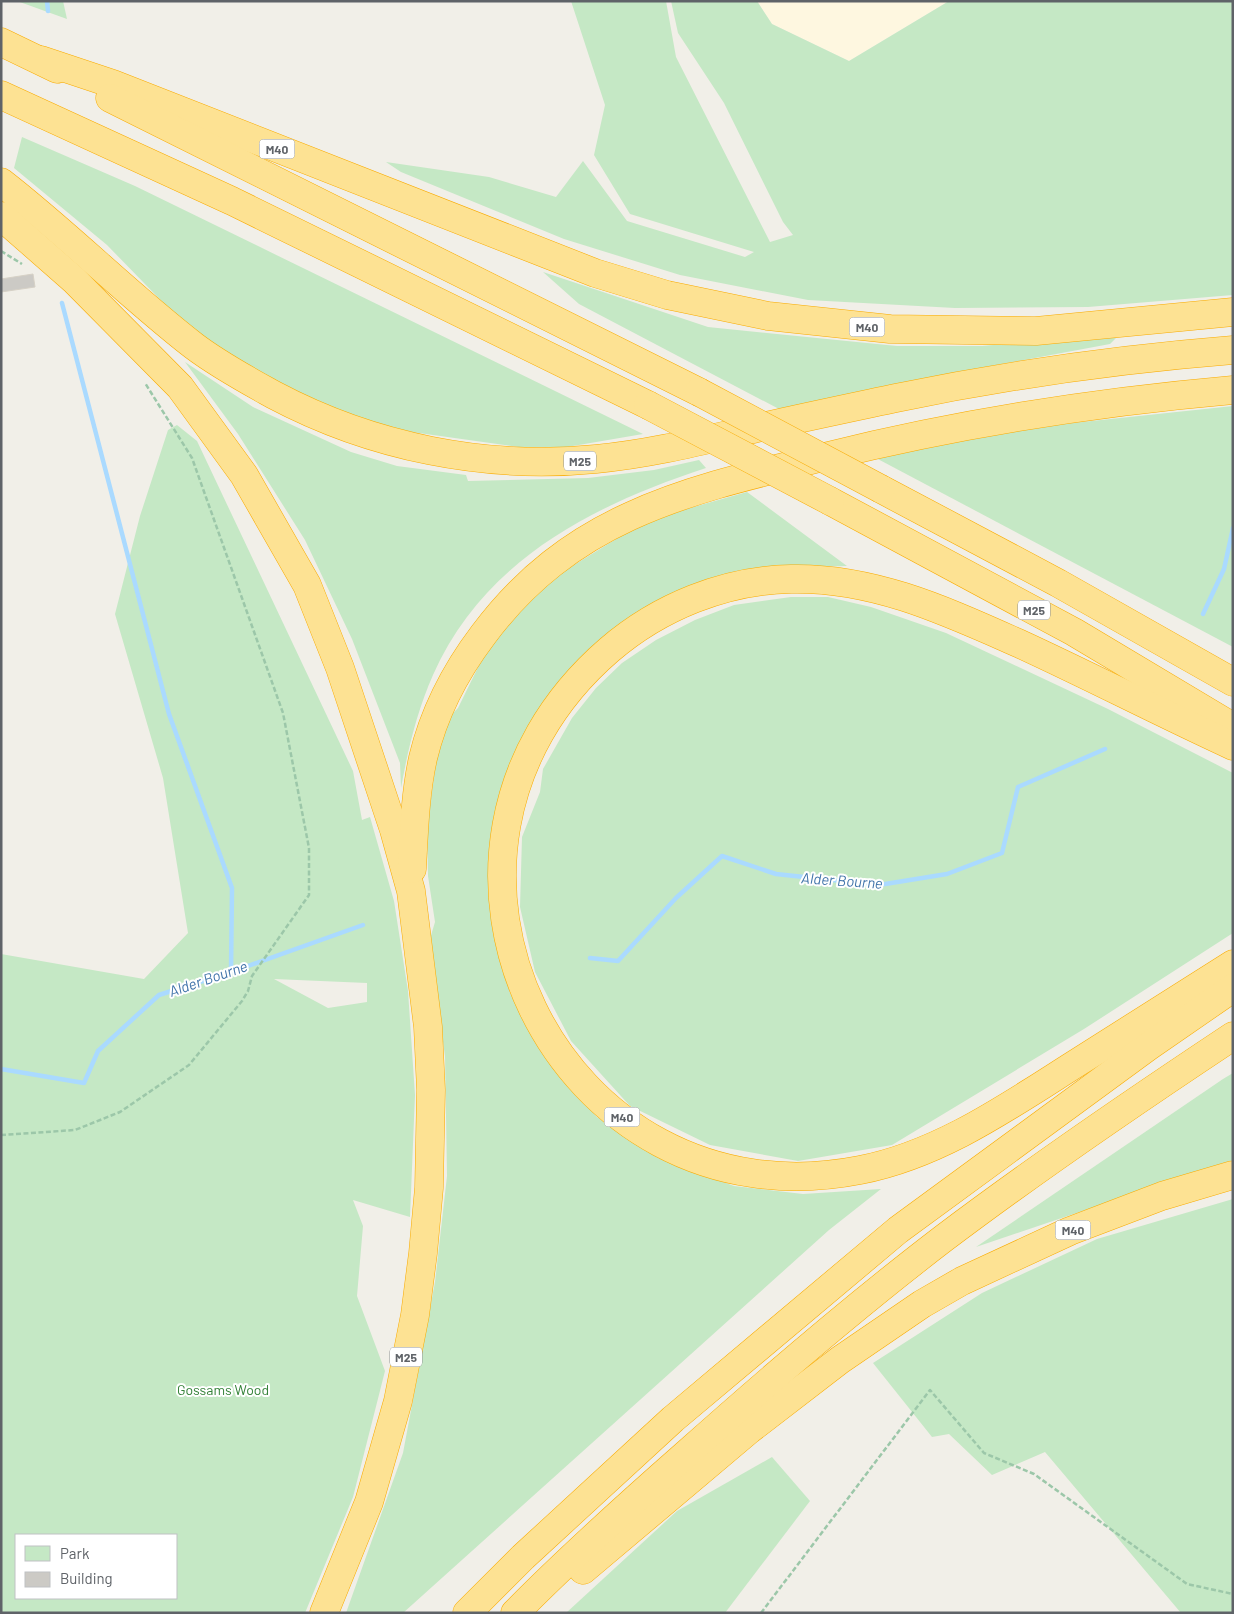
<svg xmlns="http://www.w3.org/2000/svg" width="1234" height="1614" font-family="Barlow,sans-serif">
<style>
.commercial{fill:#fef7e0}
.green{fill:#c5e8c5;fill-rule:evenodd}
.lines{fill:none;stroke-linecap:round;stroke-linejoin:round}
.stream{stroke:#aadaff;stroke-width:4.5}
.building{fill:#cccac5;stroke:#d6d1c6}
.highway-casing{stroke:#f9ab00;stroke-width:29}
.path{stroke:#9cc7a9;stroke-width:2.5;stroke-dasharray:5 2.5;stroke-linecap:butt}
.highway{stroke:#fde293;stroke-width:28}
.highway-bridge-casing{stroke:#f9ab00;stroke-width:29;stroke-linecap:butt}
.highway-bridge{stroke:#fde293;stroke-width:28}
.labels{text-anchor:middle;dominant-baseline:central;stroke-width:4;stroke-linejoin:round;paint-order:stroke}
.shield{fill:#fff;stroke:#8f9295;stroke-width:1}
.shield-label{font-size:12px;font-weight:bold;fill:#5f6368}
.park-label{font-size:14px;fill:#348238;stroke:#fff}
.water-label{font-size:15px;font-style:italic;fill:#4174aa;stroke:#fff}
</style>
<rect width="100%" height="100%" fill="#f1efe8"/>
<polygon class="commercial" points="757,1 949,1 849,61 772,24"/>
<g class="green">
<polygon points="17,1 63,1 67,19"/>
<polygon points="571,1 666,1 676,57 770,242 793,235 783,222 724,103 678,33 671,1 757,1 772,24 849,61 949,1 1233,1 1233,295 1088,307 955,308 808,300 680,275 564,239 401,172 386,162 489,177 556,197 583,161 627,221 745,257 754,252 630,214 594,155 605,105"/>
<polygon points="22,137 135,186 643,434 567,447 519,447 383,428 331,409 230,358 181,321 107,245 14,168"/>
<polygon points="543,272 708,327 897,346 982,346 1120,334 1110,344 921,379 779,409 579,304"/>
<path d="M185 362 253 407 351 452 397 466 466 475 468 481 588 478 654 470 699 460 706 468C593 505 484 560 433 675 417 711 408 749 401 788L400 763 352 639 305 540 238 434Z"/>
<polygon points="1233,406 1233,647 874,457 1035,427"/>
<path d="M177 425 197 441 353 771 362 820 370 817 394 901 408 991 415 1095 410 1217 353 1200 363 1226 357 1296 385 1371 353 1497 305 1613H1V954L144 979 188 933 163 778 115 614 140 516 168 430ZM274 979 367 983V1002L328 1008ZM16 1535H176V1598H16Z"/>
<polygon points="747,492 847,566 765,568 600,642 564,677 530,725 506,780 491,851 493,926 510,993 549,1063 597,1117 658,1158 734,1186 803,1194 881,1189 829,1230 403,1613 346,1613 403,1453 435,1282 447,1176 445,1056 429,942 435,922 428,876 427,827 438,749 446,720 458,708 487,649 535,589 647,520"/>
<polygon points="791,597 828,597 871,607 946,633 1108,709 1233,773 1233,933 1084,1029 892,1145 798,1161 710,1145 630,1106 571,1041 535,972 520,907 522,837 540,792 543,769 572,718 596,688 622,663 656,640 695,620 734,605"/>
<polygon points="1233,1073 1233,1160 976,1247 1223,1079"/>
<polygon points="1233,1199 1233,1613 1181,1613 1045,1452 992,1475 949,1434 932,1437 873,1363 982,1293 1097,1239"/>
<polygon points="772,1457 810,1501 725,1613 566,1613 677,1511"/>
</g>
<g class="lines">
<g class="stream">
<polyline points="47,1 48,11"/>
<polyline points="62,303 169,714 232,888 231,972"/>
<polyline points="1203,614 1224,569 1233,528"/>
<polyline points="590,958 618,961 676,898 722,856 776,874 879,885 947,874 1002,853 1018,787 1105,749"/>
<polyline points="1,1069 84,1083 98,1051 159,995 231,972 363,925"/>
</g>
</g>
<polygon class="building" points="33,274 35,287 1,292 1,279"/>
<g class="lines">
<defs>
<g id="highway">
<polyline points="1,42 57,69"/>
<polyline points="41,60 113,84 595,273 667,295 768,316 890,329 1036,331 1233,312"/>
<polyline points="1,95 232,201 648,405"/>
<polyline points="110,98 699,392"/>
<path d="M1 182C68 234 128 295 194 346 219 365 247 380 274 395 372 447 486 470 596 459 650 454 701 441 753 429 801 418 849 408 896 398 1007 375 1120 359 1233 350"/>
<polyline points="1,216 74,280 180,387 244,475 307,585 340,668 394,830 411,891 428,1027 431,1090 429,1188 423,1253 415,1315 398,1401 369,1502 324,1613"/>
<polyline points="881,489 1058,583 1233,682"/>
<polyline points="830,501 1074,632 1233,727"/>
<path d="M1233 746C1161 713 1090 676 1018 643 946 611 873 577 791 579 725 580 659 607 609 650 374 853 557 1230 860 1170 938 1155 1006 1108 1072 1066 1125 1032 1179 998 1233 964"/>
<path d="M412 869C414 833 415 794 423 758 434 712 455 672 483 635 573 514 690 490 828 456 961 423 1097 402 1233 390"/>
<polyline points="583,1570 749,1430 840,1360 922,1304 962,1281 1070,1231 1162,1196 1233,1175"/>
<polyline points="467,1613 523,1557 673,1419 898,1230 1149,1046 1233,988"/>
<path d="M515 1613C570 1557 627 1506 685 1455 769 1380 855 1306 944 1238 1038 1167 1135 1101 1233 1036"/>
</g>
</defs>
<use href="#highway" class="highway-casing"/>
<g class="path">
<polyline points="1,251 22,264"/>
<polyline points="1,1135 75,1130 120,1112 189,1065 242,1001 248,991 252,976 309,895 309,848 283,713 192,458 145,383"/>
<polyline points="761,1613 930,1390 984,1453 1034,1474 1187,1584 1233,1594"/>
</g>
<use href="#highway" class="highway"/>
<defs>
<g id="highway-bridge">
<polyline points="699,392 881,489"/>
<polyline points="648,405 830,501"/>
</g>
</defs>
<use href="#highway-bridge" class="highway-bridge-casing"/>
<use href="#highway-bridge" class="highway-bridge"/>
</g>
<g class="labels">
<g class="shield">
<rect x="259.5" y="139.5" width="35" height="19" rx="4"/>
<rect x="849.5" y="317.5" width="35" height="19" rx="4"/>
<rect x="564" y="451.5" width="32" height="19" rx="4"/>
<rect x="1018" y="600.5" width="32" height="19" rx="4"/>
<rect x="604.5" y="1107.5" width="35" height="19" rx="4"/>
<rect x="1055.5" y="1220.5" width="35" height="19" rx="4"/>
<rect x="390" y="1347.5" width="32" height="19" rx="4"/>
</g>
<g class="shield-label">
<text x="277" y="149">M40</text>
<text x="867" y="327">M40</text>
<text x="580" y="461">M25</text>
<text x="1034" y="610">M25</text>
<text x="622" y="1117">M40</text>
<text x="1073" y="1230">M40</text>
<text x="406" y="1357">M25</text>
</g>
<g class="park-label">
<text x="223" y="1389">Gossams Wood</text>
</g>
<g class="water-label">
<text transform="translate(842 880) rotate(4)">Alder Bourne</text>
<text transform="translate(208 978) rotate(-19)">Alder Bourne</text>
</g>
</g>
<rect width="1234" height="1614" fill="none" stroke="#5f6368" stroke-width="5"/>
<rect x="15" y="1534" width="162" height="65" fill="#ffffff" stroke="#bfc1c3"/>
<rect x="25" y="1546" width="25" height="15" fill="#c5e8c5" stroke="#bfc1c3"/>
<text x="60" y="1559" font-size="15" fill="#5f6368">Park</text>
<rect x="25" y="1572" width="25" height="15" fill="#cccac5" stroke="#bfc1c3"/>
<text x="60" y="1584" font-size="15" fill="#5f6368">Building</text>
</svg>
